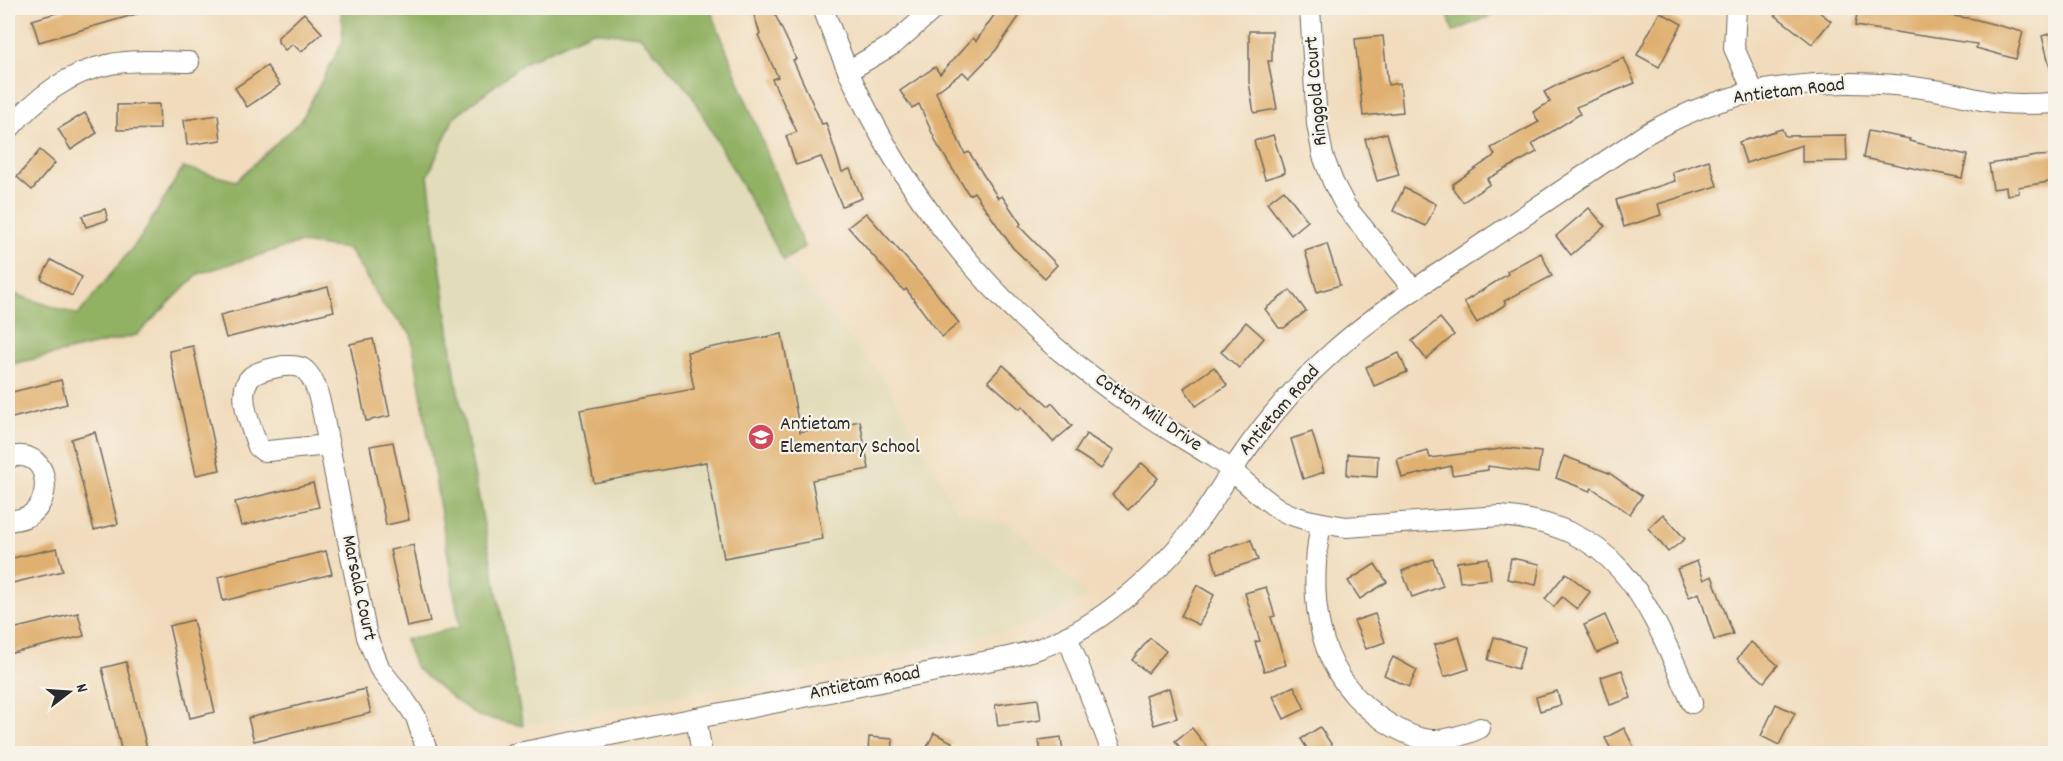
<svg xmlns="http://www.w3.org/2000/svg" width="2063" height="761" font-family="Dekko,sans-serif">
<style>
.built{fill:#e2dcba}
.green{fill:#b7ce72;stroke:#717c4e;stroke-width:1.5}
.forest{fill:#91b164;stroke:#5e6e48;stroke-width:1.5}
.building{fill:#e0b070}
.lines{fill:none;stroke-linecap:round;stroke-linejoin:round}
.minor-casing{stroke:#70695e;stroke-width:22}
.minor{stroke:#fff;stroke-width:20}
.labels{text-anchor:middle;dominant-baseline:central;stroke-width:4.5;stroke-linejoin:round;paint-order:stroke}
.street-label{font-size:20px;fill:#2b2b2b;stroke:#f7f3e8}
.poi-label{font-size:20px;fill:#2b2b2b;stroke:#f7f3e8;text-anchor:start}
</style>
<rect width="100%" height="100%" fill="#f7f3e8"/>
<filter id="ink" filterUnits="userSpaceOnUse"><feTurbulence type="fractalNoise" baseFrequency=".0167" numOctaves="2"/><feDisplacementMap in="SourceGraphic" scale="12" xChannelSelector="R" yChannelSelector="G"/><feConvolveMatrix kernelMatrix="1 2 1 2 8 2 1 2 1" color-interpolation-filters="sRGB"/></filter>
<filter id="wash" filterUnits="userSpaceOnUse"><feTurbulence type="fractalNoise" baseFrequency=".008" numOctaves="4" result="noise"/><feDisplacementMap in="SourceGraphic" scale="24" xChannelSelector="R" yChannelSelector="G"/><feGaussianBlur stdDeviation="1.35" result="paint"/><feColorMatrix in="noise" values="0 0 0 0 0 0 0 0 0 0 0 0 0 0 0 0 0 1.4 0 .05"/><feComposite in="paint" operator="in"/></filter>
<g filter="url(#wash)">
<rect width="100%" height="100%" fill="#f1dbbc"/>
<polygon class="built" points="593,31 640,36 690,92 784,261 886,381 957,510 1012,525 1089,597 1021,628 523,726 456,381 428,176 454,117 525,62"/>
<polygon class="green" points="2055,746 2055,753 2018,753"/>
<g class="forest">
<polygon points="341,8 710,8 804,247 784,261 690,92 640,36 592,31 525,62 454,117 428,176 456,381 523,726 478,716 455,700 416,668 405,640 460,627 411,334 383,305 349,249 299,243 198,274 137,335 8,365 8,292 78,315 142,236 183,167 236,181 301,120 343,41"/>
<polygon points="1446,8 1508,8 1453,32"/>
</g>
<g id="blocks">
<g class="building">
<polygon points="74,8 146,8 147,11 39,42 32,20"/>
<polygon points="752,8 772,8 796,59 793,60 822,124 826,123 842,172 850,169 862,198 842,206 821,157 796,165 786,136 797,132 772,79 778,77 758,35 760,34"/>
<polygon points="999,8 1025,8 996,50 969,78 963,72 936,92 965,154 969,152 998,198 1002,196 1021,224 1019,226 1057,265 1045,278 1013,248 974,192 969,195 938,146 919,104 912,108 900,91 935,67 940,74 973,38 976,41"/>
<polygon points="1766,8 1814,8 1831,21 1812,44"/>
<polygon points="1858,8 1890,8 1924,14 1925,12 1974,19 2023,32 2016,59 1976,48 1977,44 1855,26"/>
<polygon points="1660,12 1682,24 1659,67 1637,55"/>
<polygon points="304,13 322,33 301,52 293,44 285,50 278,42 278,37"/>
<polygon points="1249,31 1272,31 1272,61 1268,61 1277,109 1254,113 1249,82"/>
<polygon points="2055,32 2055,71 2051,71 2042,36"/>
<polygon points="1383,36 1388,85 1400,83 1403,112 1363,116 1355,39"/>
<polygon points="1624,58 1635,83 1576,107 1580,114 1532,144 1537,152 1487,179 1490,184 1463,202 1453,189 1453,184 1495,155 1491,148 1539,122 1533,112 1550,102 1544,92 1561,83"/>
<polygon points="267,66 280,85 247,107 235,88"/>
<polygon points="159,104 160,129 117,130 117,105"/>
<polygon points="85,113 97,133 71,150 58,129"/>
<polygon points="218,115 221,140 187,145 184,120"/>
<polygon points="1782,129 1785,136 1846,135 1847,161 1802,162 1802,145 1746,163 1739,142"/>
<polygon points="1868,131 1910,139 1909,141 1967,155 1962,178 1863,158"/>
<polygon points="1387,133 1399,175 1377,181 1365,139"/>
<polygon points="1273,135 1285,173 1265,179 1254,141"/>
<polygon points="40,150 55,163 32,190 17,177"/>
<polygon points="2055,155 2055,181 2018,187 2019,193 2007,195 2006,187 1993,189 1989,164 2037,156"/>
<polygon points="1709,160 1717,186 1658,204 1661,215 1624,227 1616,200 1675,181 1672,172"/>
<polygon points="1404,188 1436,204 1426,226 1393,211"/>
<polygon points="1284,190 1308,221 1291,235 1267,203"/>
<polygon points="1589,208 1605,226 1571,255 1556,236"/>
<polygon points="105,209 108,220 86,227 82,216"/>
<polygon points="866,213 934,290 959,323 942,337 906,289 904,291 848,227"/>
<polygon points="1327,244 1340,285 1317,292 1305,251"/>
<polygon points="1541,253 1552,276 1504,301 1506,304 1477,323 1464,302 1508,274 1507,271"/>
<polygon points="51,260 82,277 72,296 41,279"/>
<polygon points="328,287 334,311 226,338 220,315"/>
<polygon points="1290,290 1306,311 1284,328 1279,328 1265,309"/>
<polygon points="1440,318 1454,335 1426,359 1412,341"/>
<polygon points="1246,322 1264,338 1239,368 1221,352"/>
<polygon points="782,334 800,432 860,421 869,469 812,480 823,539 724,558 706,462 594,483 580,410 694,389 687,352"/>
<polygon points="373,339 390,416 366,421 350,344"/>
<polygon points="193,346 220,470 196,475 169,351"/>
<polygon points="1399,353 1407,372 1374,386 1366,367"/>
<polygon points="1003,365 1049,406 1052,403 1072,426 1053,442 1022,406 1020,409 988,381"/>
<polygon points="1214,367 1227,385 1196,406 1184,388"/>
<polygon points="61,380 67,404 8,419 8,393"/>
<polygon points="95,432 118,524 94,530 71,439"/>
<polygon points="1312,432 1324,472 1303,479 1291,439"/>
<polygon points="1086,434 1113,451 1101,469 1075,452"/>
<polygon points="393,442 409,520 386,525 370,446"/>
<polygon points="1508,448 1541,452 1538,473 1488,466 1488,470 1452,475 1451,466 1402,478 1397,459 1428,451 1430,458"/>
<polygon points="1348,454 1378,456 1377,477 1347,475"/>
<polygon points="1564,456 1609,473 1642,496 1630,514 1592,488 1590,491 1556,478"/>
<polygon points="1142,463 1158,478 1128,510 1112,495"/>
<polygon points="313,483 319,507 241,526 235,502"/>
<polygon points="1663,514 1685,539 1668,552 1648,528"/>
<polygon points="1251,540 1258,560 1217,573 1211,552"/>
<polygon points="413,545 430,622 407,627 390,550"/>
<polygon points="57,548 63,571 8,584 8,559"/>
<polygon points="326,551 332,574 223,601 218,577"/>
<polygon points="1488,558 1491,579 1460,582 1457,562"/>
<polygon points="1511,558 1540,564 1536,585 1507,579"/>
<polygon points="1433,559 1443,586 1412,597 1402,571"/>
<polygon points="1697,561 1704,580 1712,576 1733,634 1714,640 1699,593 1689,597 1677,569"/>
<polygon points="1375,564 1387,582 1360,599 1348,581"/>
<polygon points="1566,573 1590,592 1577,609 1562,597 1554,607 1545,599"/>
<polygon points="1197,585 1214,595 1199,625 1181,616"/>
<polygon points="1266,587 1275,616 1271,617 1286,665 1264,671 1255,642 1260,641 1245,593"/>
<polygon points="78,613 84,636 8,654 8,630"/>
<polygon points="1375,614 1385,642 1366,649 1354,621"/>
<polygon points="1605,615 1618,644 1597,653 1584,625"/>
<polygon points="193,620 215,712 190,718 169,626"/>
<polygon points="1459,637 1469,669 1444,677 1434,645"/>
<polygon points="1494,637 1525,647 1518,669 1488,660"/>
<polygon points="1150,638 1166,651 1148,673 1132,660"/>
<polygon points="1751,642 1778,665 1764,682 1737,659"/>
<polygon points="1393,657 1417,670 1409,687 1384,675"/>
<polygon points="126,662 148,753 122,753 102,668"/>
<polygon points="1622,670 1631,698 1610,705 1601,677"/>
<polygon points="1294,686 1305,709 1284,719 1273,696"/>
<polygon points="1169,688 1177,718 1154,725 1145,696"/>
<polygon points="365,689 371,713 254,741 248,718"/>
<polygon points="1557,691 1561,705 1540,711 1536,697"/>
<polygon points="1038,699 1041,720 998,726 995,705"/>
<polygon points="1776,704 1795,713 1779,745 1761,736"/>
<polygon points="1320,727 1337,753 1310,753 1301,739"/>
<polygon points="1192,728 1212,753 1184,753 1175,741"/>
<polygon points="1624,728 1637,753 1613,753 1605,738"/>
<polygon points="934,733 952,742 947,753 924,753"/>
<polygon points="869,737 893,739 892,753 868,753"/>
<polygon points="1061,737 1063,753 1041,753 1039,740"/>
</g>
</g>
</g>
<g filter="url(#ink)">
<use href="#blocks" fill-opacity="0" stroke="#70695e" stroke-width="1.5"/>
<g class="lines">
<defs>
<g id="minor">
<path d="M823 8C866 130 934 235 1029 324 1056 350 1091 376 1121 398 1150 420 1182 437 1213 457 1235 471 1252 490 1273 505 1293 520 1322 523 1346 527L1500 516C1622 525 1649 604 1692 703"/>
<polyline points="1310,8 1317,124 1323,156 1333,182 1346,207 1414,290"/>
<polyline points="1736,8 1734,48 1754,93"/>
<polyline points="848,71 894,44 935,8"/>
<path d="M8 130C36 98 68 72 111 64 133 59 166 62 189 62"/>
<path d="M283 366C290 366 297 365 302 368 320 378 324 425 329 445L268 451H263L258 447C252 429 234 391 252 376 260 370 275 368 283 366Z"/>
<polyline points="329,445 367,637 380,669 404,699 416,717 428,754"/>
<path d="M8 458C12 457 17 455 22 456 51 459 51 502 30 515 24 519 15 520 8 521"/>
<path d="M1321 523C1307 599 1316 677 1386 722 1422 745 1442 745 1480 728"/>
<polyline points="1067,636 1113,754"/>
<polyline points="696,718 702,754"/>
<path d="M513 754 1008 657C1020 654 1032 652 1043 647 1101 626 1164 570 1199 520 1214 501 1225 479 1239 460 1266 420 1298 383 1334 351 1374 315 1421 285 1466 255 1526 215 1586 174 1646 134 1670 121 1694 109 1721 101 1785 80 1867 79 1934 90 1952 92 1969 98 1987 101 2010 105 2033 104 2056 103"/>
</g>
</defs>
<use href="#minor" class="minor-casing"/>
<use href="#minor" class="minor"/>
</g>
</g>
<defs>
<symbol id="school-disc" viewBox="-11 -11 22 22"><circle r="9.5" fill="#d1495b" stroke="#f7f3e8"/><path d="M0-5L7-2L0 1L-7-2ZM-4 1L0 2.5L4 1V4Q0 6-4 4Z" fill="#fff"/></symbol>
</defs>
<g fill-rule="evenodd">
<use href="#school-disc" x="746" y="422" width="30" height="30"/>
</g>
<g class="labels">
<g class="street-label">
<text transform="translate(1317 91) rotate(-95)">Ringgold Court</text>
<text transform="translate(1789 92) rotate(-7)">Antietam Road</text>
<text transform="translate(1280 411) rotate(-49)">Antietam Road</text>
<text transform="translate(1148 413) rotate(34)">Cotton Mill Drive</text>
<text transform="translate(358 588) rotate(78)">Marsala Court</text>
<text transform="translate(865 684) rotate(-11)">Antietam Road</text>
</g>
<g class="poi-label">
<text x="780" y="425">Antietam<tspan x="780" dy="23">Elementary School</tspan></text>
</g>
</g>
<rect width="2063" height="761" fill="none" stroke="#f7f3e8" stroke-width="30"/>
<g transform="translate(69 692) rotate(73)" stroke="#f7f3e8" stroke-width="4.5" paint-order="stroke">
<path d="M0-4.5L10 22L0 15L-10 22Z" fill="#2b2b2b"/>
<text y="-9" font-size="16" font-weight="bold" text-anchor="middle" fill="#2b2b2b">N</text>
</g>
</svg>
